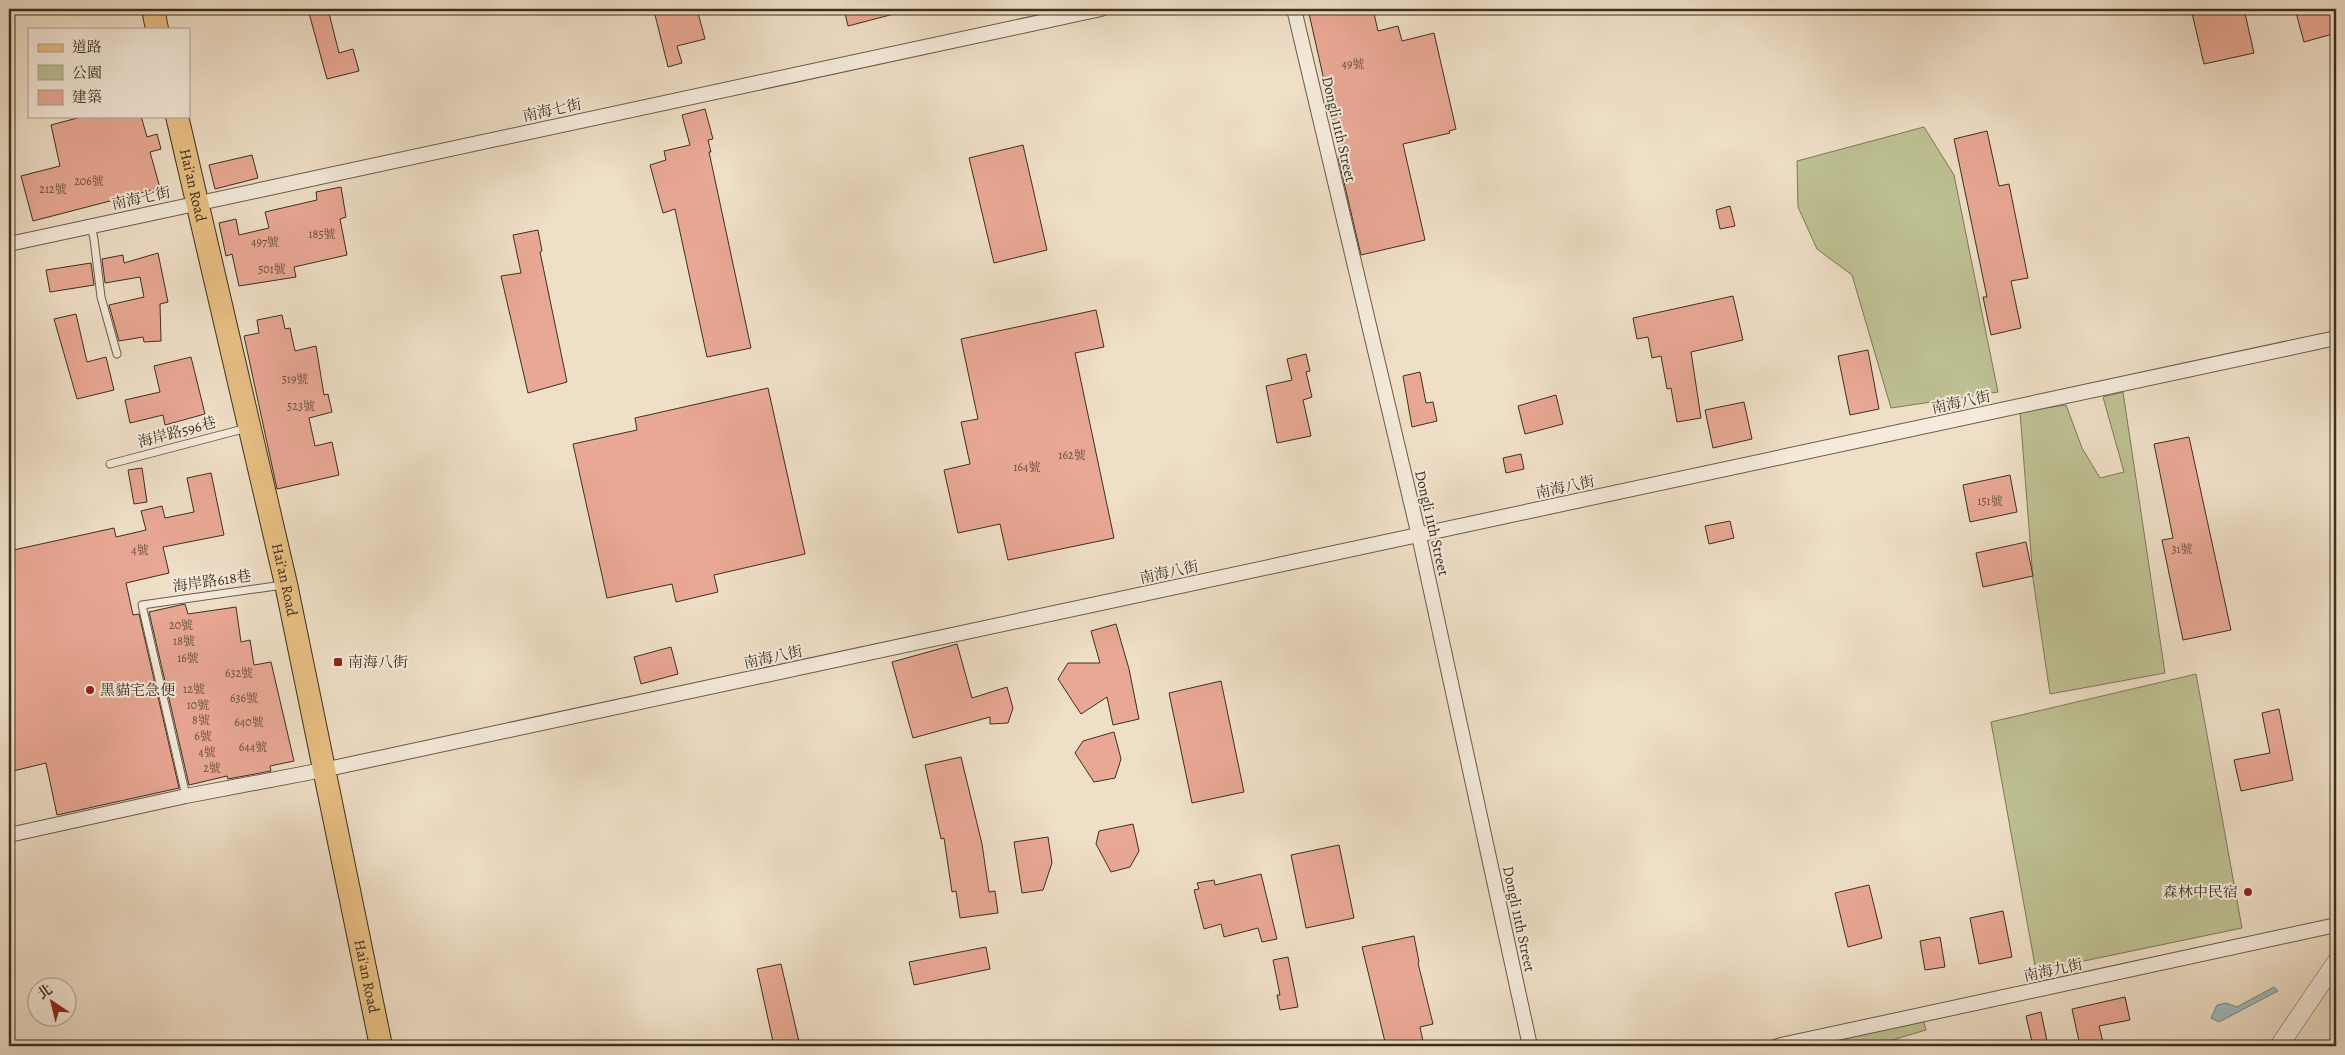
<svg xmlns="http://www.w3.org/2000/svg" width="2345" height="1055" font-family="Alegreya,'Noto Serif TC',serif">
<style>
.green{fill:#bec193;stroke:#7d785a}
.water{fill:#9ebabf;stroke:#77837f}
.building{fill:#e9a895;stroke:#3c3020}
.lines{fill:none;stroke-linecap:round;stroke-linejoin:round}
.service-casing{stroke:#695c4a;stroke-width:9}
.minor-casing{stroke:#695c4a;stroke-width:16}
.tertiary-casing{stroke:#695c4a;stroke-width:19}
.primary-casing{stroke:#3c3020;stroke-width:24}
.service{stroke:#f5eadb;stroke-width:7}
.minor{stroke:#f5eadb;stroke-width:14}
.tertiary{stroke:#f5eadb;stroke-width:18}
.primary{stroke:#e8c084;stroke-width:22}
.poi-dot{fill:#8f2418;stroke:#f5eadb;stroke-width:2}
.labels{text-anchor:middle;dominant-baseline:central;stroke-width:4;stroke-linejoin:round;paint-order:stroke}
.number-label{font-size:12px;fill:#674e3d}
.street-label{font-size:15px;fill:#3c3020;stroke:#f5eadb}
.poi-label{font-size:15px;fill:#3c3020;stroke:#f5eadb;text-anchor:start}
</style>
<rect width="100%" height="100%" fill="#efdfc7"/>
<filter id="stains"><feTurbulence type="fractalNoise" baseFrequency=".004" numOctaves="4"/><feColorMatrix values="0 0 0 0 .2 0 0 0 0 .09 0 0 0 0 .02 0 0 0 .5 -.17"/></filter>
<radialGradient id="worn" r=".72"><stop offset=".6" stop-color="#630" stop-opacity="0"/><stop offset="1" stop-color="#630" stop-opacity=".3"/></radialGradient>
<g class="green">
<polygon points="1924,127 1954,175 1998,392 1891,408 1852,275 1817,249 1798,207 1797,161"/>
<polygon points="2123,392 2165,673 2050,694 2033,579 2020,412 2066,405 2082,448 2100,478 2124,472 2103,397"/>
<polygon points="2196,674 2242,928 2036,971 1991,722"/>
<polygon points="1922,1015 1926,1030 1872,1046 1813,1046"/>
</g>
<polygon class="water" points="2274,987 2278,991 2219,1022 2211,1018 2217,1005 2226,1003 2237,1007"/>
<g class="building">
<polygon points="328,9 339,53 353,49 359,71 327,79 309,13"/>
<polygon points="663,9 697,9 705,39 677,46 682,63 668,67 654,11"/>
<polygon points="844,9 893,9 894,14 848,26"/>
<polygon points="1308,9 1373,9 1378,31 1398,26 1402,41 1434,33 1456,129 1449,131 1450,133 1403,144 1425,240 1361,255 1338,157 1341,156"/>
<polygon points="2191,9 2244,9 2254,53 2204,64"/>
<polygon points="2295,9 2333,9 2336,33 2304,42"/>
<polygon points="705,109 713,139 708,140 711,152 709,152 751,348 707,357 675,209 663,213 650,165 666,160 664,151 690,145 682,115"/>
<polygon points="85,116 141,116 147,137 157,134 161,149 150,152 160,188 33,221 21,176 60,166 51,125"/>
<polygon points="1987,131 1999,186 2009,184 2028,278 2011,281 2021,328 1991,335 1983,297 1987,297 1954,139"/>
<polygon points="1023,145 1047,250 994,263 969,158"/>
<polygon points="252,155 258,178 215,189 209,165"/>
<polygon points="341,187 346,217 340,219 347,255 294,267 296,277 239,286 232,254 226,256 219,223 236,219 239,235 269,228 265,212 317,200 316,192"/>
<polygon points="1730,206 1735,226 1720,229 1716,210"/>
<polygon points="538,230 542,251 540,252 567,382 528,393 501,276 521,273 513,235"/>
<polygon points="158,253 168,302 160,304 161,341 144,342 143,337 119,341 109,305 144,297 140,277 105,283 102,259 123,255 124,263"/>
<polygon points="91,263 94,285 50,292 46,270"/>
<polygon points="1733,296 1743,340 1691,352 1701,418 1677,422 1671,388 1667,389 1661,356 1652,358 1648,337 1637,339 1633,318"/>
<polygon points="1096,310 1104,347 1075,353 1114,538 1008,560 1000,524 958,533 944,470 970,464 961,422 978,419 961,339"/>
<polygon points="76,314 87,362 106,357 114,390 77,399 54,319"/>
<polygon points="282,315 285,329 290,328 295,351 316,346 324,395 328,394 332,412 309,418 315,446 332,442 339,475 277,489 244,336 259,333 257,320"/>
<polygon points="1868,350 1879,409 1850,415 1838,356"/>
<polygon points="1306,354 1310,371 1306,372 1312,397 1303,400 1311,436 1277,443 1266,386 1292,380 1287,359"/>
<polygon points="191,357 205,414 165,425 163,415 130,423 125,400 160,392 154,366"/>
<polygon points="1420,372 1426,403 1433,402 1437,421 1412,427 1403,376"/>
<polygon points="768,388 805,554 714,575 718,592 676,602 672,584 607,598 573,444 637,430 635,418"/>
<polygon points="1556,395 1563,424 1525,434 1518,406"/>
<polygon points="1744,402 1752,439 1713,448 1705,410"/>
<polygon points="2189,437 2231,630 2183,640 2162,540 2173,538 2154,444"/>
<polygon points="1521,454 1524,469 1506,473 1503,458"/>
<polygon points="142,468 147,502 134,504 128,470"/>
<polygon points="211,473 224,535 163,547 169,573 126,583 133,615 139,614 179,788 57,815 46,763 9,772 9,551 114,528 116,537 146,530 141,511 162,506 165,518 194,512 187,478"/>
<polygon points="2010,475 2017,512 1970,522 1963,485"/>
<polygon points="1730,521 1734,538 1709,544 1705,526"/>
<polygon points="2026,542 2033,576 1983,587 1976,553"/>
<polygon points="185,604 188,614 236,607 241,642 250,640 254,665 271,662 294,761 270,766 271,771 228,779 227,776 189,785 149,612"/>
<polygon points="1116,624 1129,669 1139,719 1113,725 1107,697 1081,714 1058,679 1068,663 1100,663 1091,631"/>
<polygon points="957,644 972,698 1007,687 1013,708 1008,723 990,724 990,717 913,738 892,662"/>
<polygon points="671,647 678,674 641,684 634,657"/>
<polygon points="1221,681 1244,792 1192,803 1169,693"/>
<polygon points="2279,709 2293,780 2241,791 2234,760 2270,753 2262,713"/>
<polygon points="1114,732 1121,759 1115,778 1094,782 1075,753 1083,741"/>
<polygon points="961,757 982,844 989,892 995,891 998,913 960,918 956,891 952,892 944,838 941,839 925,765"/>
<polygon points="1133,824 1139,851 1130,867 1111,872 1096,844 1099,831"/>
<polygon points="1048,837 1052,863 1043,890 1022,893 1014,842"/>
<polygon points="1339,845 1354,918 1306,928 1291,855"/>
<polygon points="1261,874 1277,939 1262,942 1258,928 1224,937 1221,924 1204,929 1194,890 1199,889 1197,883 1214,880 1215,885"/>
<polygon points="1869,885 1882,938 1848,947 1835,893"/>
<polygon points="2003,911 2012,957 1979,964 1970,918"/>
<polygon points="1414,936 1419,962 1418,963 1433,1024 1420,1027 1424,1046 1386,1046 1362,947"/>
<polygon points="1940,937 1945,967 1925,970 1920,941"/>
<polygon points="986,947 990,969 914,985 909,962"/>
<polygon points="1288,957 1298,1007 1280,1010 1277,995 1280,995 1273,960"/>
<polygon points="781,964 800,1046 774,1046 757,969"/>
<polygon points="2125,997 2130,1020 2099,1026 2104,1046 2080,1046 2072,1009"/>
<polygon points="2041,1012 2048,1046 2033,1046 2026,1016"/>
</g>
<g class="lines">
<defs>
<g id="service">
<polyline points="91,226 94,239 101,297 117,354"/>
<polyline points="110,464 247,428"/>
<polyline points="186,796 142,605 283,585"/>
</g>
<g id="minor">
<polyline points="1294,9 1419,536 1530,1046"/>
<polyline points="9,244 1101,9"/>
<polyline points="9,835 186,796 323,770 2336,338"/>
<polyline points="1777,1046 2336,925"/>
</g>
<polyline id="tertiary" points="2279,1046 2336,962"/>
<g id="primary">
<polyline points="153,9 157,29"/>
<path id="s1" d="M177 116 286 584 381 1046"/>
</g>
</defs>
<use href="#service" class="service-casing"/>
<use href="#minor" class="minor-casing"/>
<use href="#tertiary" class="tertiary-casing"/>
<use href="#primary" class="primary-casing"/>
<use href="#service" class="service"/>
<use href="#minor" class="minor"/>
<use href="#tertiary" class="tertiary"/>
<use href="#primary" class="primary"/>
</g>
<g class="poi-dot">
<rect x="333" y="657" width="10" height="10" rx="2.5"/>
<circle cx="90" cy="690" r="5"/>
<circle cx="2248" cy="892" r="5"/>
</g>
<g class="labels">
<g class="number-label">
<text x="1353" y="64">49號</text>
<text x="89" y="181">206號</text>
<text x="53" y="189">212號</text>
<text x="322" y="234">185號</text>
<text x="265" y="242">497號</text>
<text x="272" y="269">501號</text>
<text x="295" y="379">519號</text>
<text x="301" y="406">523號</text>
<text x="1072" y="455">162號</text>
<text x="1027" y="467">164號</text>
<text x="1990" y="501">151號</text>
<text x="2182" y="549">31號</text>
<text x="140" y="550">4號</text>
<text x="181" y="625">20號</text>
<text x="184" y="641">18號</text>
<text x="188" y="658">16號</text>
<text x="239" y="673">632號</text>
<text x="194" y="689">12號</text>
<text x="244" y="698">636號</text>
<text x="198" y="705">10號</text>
<text x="201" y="720">8號</text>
<text x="249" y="722">640號</text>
<text x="203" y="736">6號</text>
<text x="253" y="747">644號</text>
<text x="207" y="752">4號</text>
<text x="212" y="768">2號</text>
</g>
<g class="street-label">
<text transform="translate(552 110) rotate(-12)">南海七街</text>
<text transform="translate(1339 129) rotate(77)">Dongli 11th Street</text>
<text stroke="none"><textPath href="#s1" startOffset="71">Hai'an Road</textPath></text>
<text transform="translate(141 198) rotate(-12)">南海七街</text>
<text transform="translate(1961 402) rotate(-12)">南海八街</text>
<text transform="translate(177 432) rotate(-15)">海岸路596巷</text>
<text transform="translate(1565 487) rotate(-12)">南海八街</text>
<text transform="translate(1432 523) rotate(77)">Dongli 11th Street</text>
<text transform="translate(1169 572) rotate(-12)">南海八街</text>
<text stroke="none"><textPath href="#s1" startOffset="476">Hai'an Road</textPath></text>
<text transform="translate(212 581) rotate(-8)">海岸路618巷</text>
<text transform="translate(773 657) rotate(-12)">南海八街</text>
<text transform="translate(1519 919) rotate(78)">Dongli 11th Street</text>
<text transform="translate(2053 970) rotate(-12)">南海九街</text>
<text stroke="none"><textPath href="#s1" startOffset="881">Hai'an Road</textPath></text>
</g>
<g class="poi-label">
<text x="348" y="662">南海八街</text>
<text x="100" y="690">黑貓宅急便</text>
<text x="2238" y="892" text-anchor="end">森林中民宿</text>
</g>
</g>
<rect width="2345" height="1055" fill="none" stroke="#efdfc7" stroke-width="30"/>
<rect x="10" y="10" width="2325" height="1035" fill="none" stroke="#3c3020" stroke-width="2.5"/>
<rect x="15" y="15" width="2315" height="1025" fill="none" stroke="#3c3020"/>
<rect x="28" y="28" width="162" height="90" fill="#f5eadb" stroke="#aba090"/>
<rect x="38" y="44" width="25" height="8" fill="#e8c084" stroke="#aba090"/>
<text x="72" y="52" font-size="15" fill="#3c3020">道路</text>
<rect x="38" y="65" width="25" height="15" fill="#bec193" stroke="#aba090"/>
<text x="72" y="78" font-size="15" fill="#3c3020">公園</text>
<rect x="38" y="90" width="25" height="15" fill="#e9a895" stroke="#aba090"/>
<text x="72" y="102" font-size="15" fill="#3c3020">建築</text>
<g transform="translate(52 1002) rotate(325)"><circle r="24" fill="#f5eadb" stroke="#aba090"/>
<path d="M0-4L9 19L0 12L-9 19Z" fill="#8f2418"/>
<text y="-8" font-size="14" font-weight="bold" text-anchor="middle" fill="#3c3020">北</text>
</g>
<rect width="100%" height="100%" filter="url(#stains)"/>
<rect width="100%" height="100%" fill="url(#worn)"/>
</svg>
